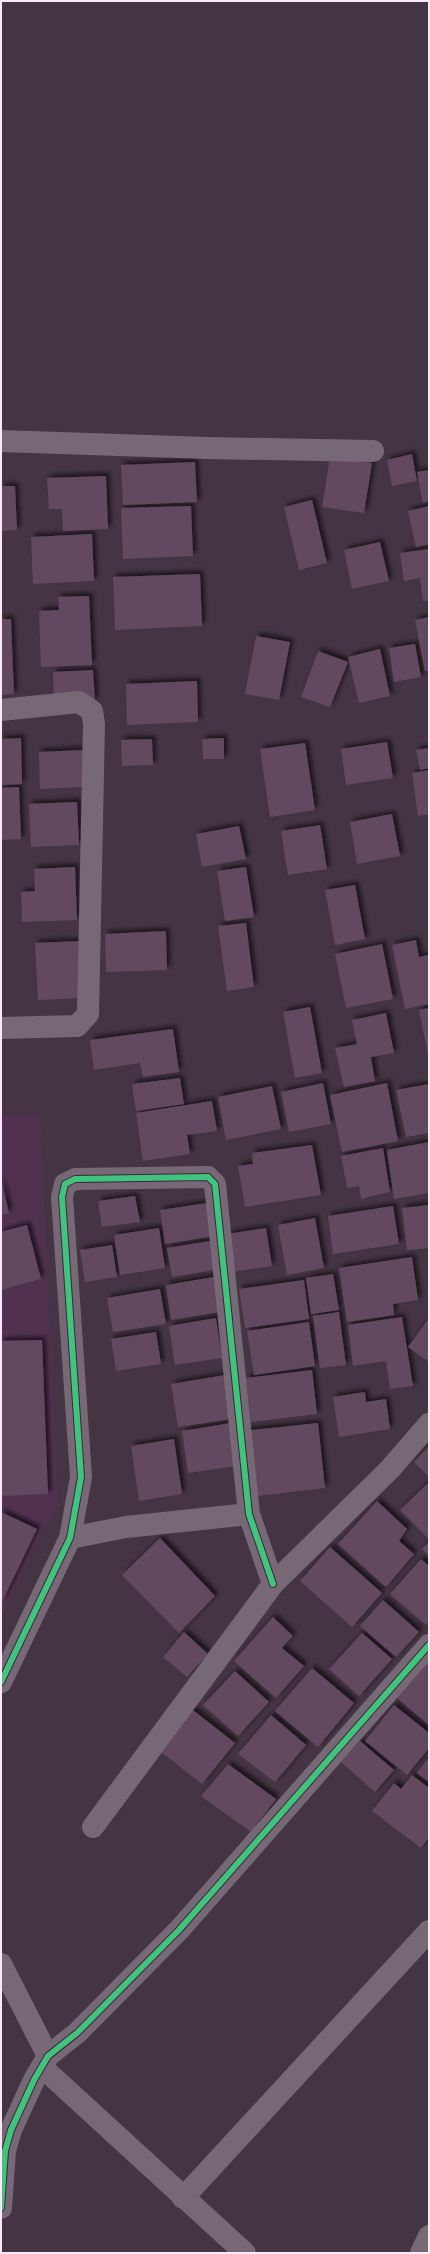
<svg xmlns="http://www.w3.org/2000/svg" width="430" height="2254" font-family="Commissioner,sans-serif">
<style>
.built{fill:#513150}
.building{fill:#624a60;filter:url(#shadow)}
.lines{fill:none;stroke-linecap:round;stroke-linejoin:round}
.minor{stroke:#766975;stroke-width:22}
.cycleway-casing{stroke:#40243f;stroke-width:8}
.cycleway{stroke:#40c37c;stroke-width:6}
</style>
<defs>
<filter id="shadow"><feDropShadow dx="3.5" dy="-3.5" stdDeviation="2" flood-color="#0009"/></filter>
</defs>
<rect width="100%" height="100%" fill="#453443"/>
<polygon class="built" points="1,1115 40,1115 58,1502 1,1617"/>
<g class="building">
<polygon points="412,454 417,481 392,486 387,460"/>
<polygon points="330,457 372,463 364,513 322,507"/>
<polygon points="195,462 197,502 123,505 121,465"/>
<polygon points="429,470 429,501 423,503 417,472"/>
<polygon points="106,476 108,529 63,531 62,509 49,509 47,478"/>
<polygon points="1,486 15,486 17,530 1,531"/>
<polygon points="312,500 327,563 299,570 284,507"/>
<polygon points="191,506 193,556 123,559 121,508"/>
<polygon points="429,506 429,544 416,547 408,511"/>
<polygon points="92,534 94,581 33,584 31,537"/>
<polygon points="380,542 389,581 352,589 344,550"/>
<polygon points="429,549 429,600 423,601 420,578 404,581 400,553"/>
<polygon points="200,574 202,626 115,630 113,577"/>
<polygon points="89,596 92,665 41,667 39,611 59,610 58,597"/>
<polygon points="429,617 429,671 425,671 415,620"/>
<polygon points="1,619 11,619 14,694 1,695"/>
<polygon points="256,636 290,642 279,700 245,694"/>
<polygon points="415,644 421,677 394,682 389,648"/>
<polygon points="380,649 390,696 359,703 348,657"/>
<polygon points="318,651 348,662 330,707 301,697"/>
<polygon points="93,670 95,701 54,703 53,672"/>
<polygon points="197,681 198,722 127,725 126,684"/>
<polygon points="21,738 22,784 1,785 1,739"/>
<polygon points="224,738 224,759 203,759 202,739"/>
<polygon points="152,739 153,765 122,766 121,740"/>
<polygon points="387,742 393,778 346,785 341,749"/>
<polygon points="305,743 315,810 270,817 260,749"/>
<polygon points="429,748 429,768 420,770 416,750"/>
<polygon points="83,750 84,787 40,789 39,752"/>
<polygon points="429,770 429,814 418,816 412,773"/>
<polygon points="19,787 21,839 1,840 1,788"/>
<polygon points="77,802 79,845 31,847 29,804"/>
<polygon points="392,814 400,856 357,864 350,822"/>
<polygon points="320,825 327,869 288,875 281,831"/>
<polygon points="239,826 246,859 202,867 196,834"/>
<polygon points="75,867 77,920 22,922 21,892 35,891 34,869"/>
<polygon points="246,867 254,917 225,921 217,871"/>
<polygon points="355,885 365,939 335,945 325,890"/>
<polygon points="246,923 254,987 227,991 218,926"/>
<polygon points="166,931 167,970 106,972 105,934"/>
<polygon points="416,940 419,957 429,955 429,1004 405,1009 392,945"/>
<polygon points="80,941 82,998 38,1000 35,943"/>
<polygon points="382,944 393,999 346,1008 335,954"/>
<polygon points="310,1007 322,1073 295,1078 283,1012"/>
<polygon points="429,1008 429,1055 428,1055 419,1010"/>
<polygon points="386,1013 394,1053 371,1057 375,1081 344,1087 335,1048 357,1044 352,1020"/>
<polygon points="173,1029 179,1072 143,1077 140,1063 94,1070 90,1040"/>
<polygon points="180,1078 184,1104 136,1111 132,1084"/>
<polygon points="323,1083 331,1124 289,1132 281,1092"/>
<polygon points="387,1083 398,1141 342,1152 330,1095"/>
<polygon points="429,1084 429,1133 406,1137 396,1090"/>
<polygon points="272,1086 281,1129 226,1140 218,1097"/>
<polygon points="212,1101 217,1131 187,1135 190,1154 143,1161 136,1113"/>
<polygon points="429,1142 429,1193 394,1199 387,1150"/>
<polygon points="312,1145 321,1195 245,1207 238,1166 253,1164 252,1153"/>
<polygon points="383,1148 390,1192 361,1199 359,1186 347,1188 341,1156"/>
<polygon points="1,1179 9,1213 1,1215"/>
<polygon points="135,1196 140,1222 102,1227 98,1201"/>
<polygon points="214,1202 220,1235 165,1244 160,1210"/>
<polygon points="429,1205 429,1248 407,1250 402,1208"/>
<polygon points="393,1206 399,1244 333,1254 328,1216"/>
<polygon points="315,1218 324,1268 287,1275 278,1225"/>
<polygon points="27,1225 41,1279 1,1290 1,1232"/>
<polygon points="159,1228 165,1268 120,1275 114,1235"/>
<polygon points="266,1228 272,1266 233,1272 227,1234"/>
<polygon points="216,1240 220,1269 172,1277 167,1248"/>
<polygon points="112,1245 117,1277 85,1282 80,1250"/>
<polygon points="412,1257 418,1300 393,1304 394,1315 347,1322 339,1268"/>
<polygon points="333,1274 339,1310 311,1314 306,1278"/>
<polygon points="214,1277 219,1312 171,1320 166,1285"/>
<polygon points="304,1280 309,1319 245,1328 239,1289"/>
<polygon points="160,1289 166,1324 113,1332 107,1298"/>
<polygon points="339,1312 346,1365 320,1368 313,1316"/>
<polygon points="402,1317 413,1386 390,1389 386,1361 353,1366 348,1325"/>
<polygon points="216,1318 222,1358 175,1365 169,1326"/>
<polygon points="429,1318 429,1362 408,1347"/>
<polygon points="309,1322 315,1366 254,1375 247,1331"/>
<polygon points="156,1332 161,1364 116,1371 111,1339"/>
<polygon points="42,1340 48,1494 1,1496 1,1341"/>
<polygon points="312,1370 317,1414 251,1422 246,1378"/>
<polygon points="225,1375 232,1419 178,1427 171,1384"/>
<polygon points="365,1392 366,1402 386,1399 390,1429 339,1437 333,1397"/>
<polygon points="231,1423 237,1466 188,1473 182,1431"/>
<polygon points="318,1423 325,1488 249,1497 242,1431"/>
<polygon points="174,1439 182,1494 139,1501 131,1446"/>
<polygon points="429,1446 429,1477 414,1462"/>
<polygon points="427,1484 429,1486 429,1539 400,1510"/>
<polygon points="377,1501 407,1529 399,1541 414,1554 386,1587 338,1544"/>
<polygon points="1,1512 37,1529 1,1604"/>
<polygon points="160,1538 215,1596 179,1633 122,1575"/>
<polygon points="429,1542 429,1556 422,1549"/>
<polygon points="330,1547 382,1593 352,1627 300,1581"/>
<polygon points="421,1559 429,1566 429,1621 426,1625 390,1594"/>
<polygon points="383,1600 419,1632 396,1657 360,1626"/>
<polygon points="273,1617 293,1636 282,1648 304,1666 276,1698 234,1661"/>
<polygon points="184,1632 208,1654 187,1677 163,1657"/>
<polygon points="362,1633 392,1659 359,1696 329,1669"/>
<polygon points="429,1658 429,1725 396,1697"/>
<polygon points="312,1668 354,1703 318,1747 275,1711"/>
<polygon points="235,1671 269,1702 238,1736 203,1705"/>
<polygon points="394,1705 429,1733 429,1748 407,1775 365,1741"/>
<polygon points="189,1707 235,1743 202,1784 156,1748"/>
<polygon points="271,1715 306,1745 275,1782 238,1754"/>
<polygon points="360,1741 394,1770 375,1792 341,1762"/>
<polygon points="429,1757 429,1782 417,1773"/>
<polygon points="228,1764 276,1799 251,1832 201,1796"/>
<polygon points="412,1775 429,1788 429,1837 421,1848 372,1811 394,1783 401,1789"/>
</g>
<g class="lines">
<g class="minor">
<polyline points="1,441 207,448 373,451"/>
<polyline points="1,710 79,702 92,711 94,724 88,1014 77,1026 1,1028"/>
<polyline points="70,1538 126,1527 249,1514"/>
<polyline points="1,1682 70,1538 81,1477 62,1197 65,1184 75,1179 208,1177 215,1184 249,1514 273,1584"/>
<polyline points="93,1827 273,1584 390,1469 429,1424"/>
<polyline points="1,1964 48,2056"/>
<polyline points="42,2067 245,2253"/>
<polyline points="183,2198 429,1931"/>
<polyline points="1,2208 5,2151 11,2130 34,2080 48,2056 77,2033 179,1930 429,1645"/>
<polyline points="421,2253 429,2236"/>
</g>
<defs>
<g id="cycleway">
<polyline points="1,1682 70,1538 81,1477 62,1197 65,1184 75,1179 208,1177 215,1184 249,1514 273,1584"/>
<polyline points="1,2208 5,2151 11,2130 34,2080 48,2056 77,2033 179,1930 429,1645"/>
</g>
</defs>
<use href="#cycleway" class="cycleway-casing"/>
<use href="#cycleway" class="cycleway"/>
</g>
<rect width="430" height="2254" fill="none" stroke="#fbe8f9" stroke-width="4"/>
</svg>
